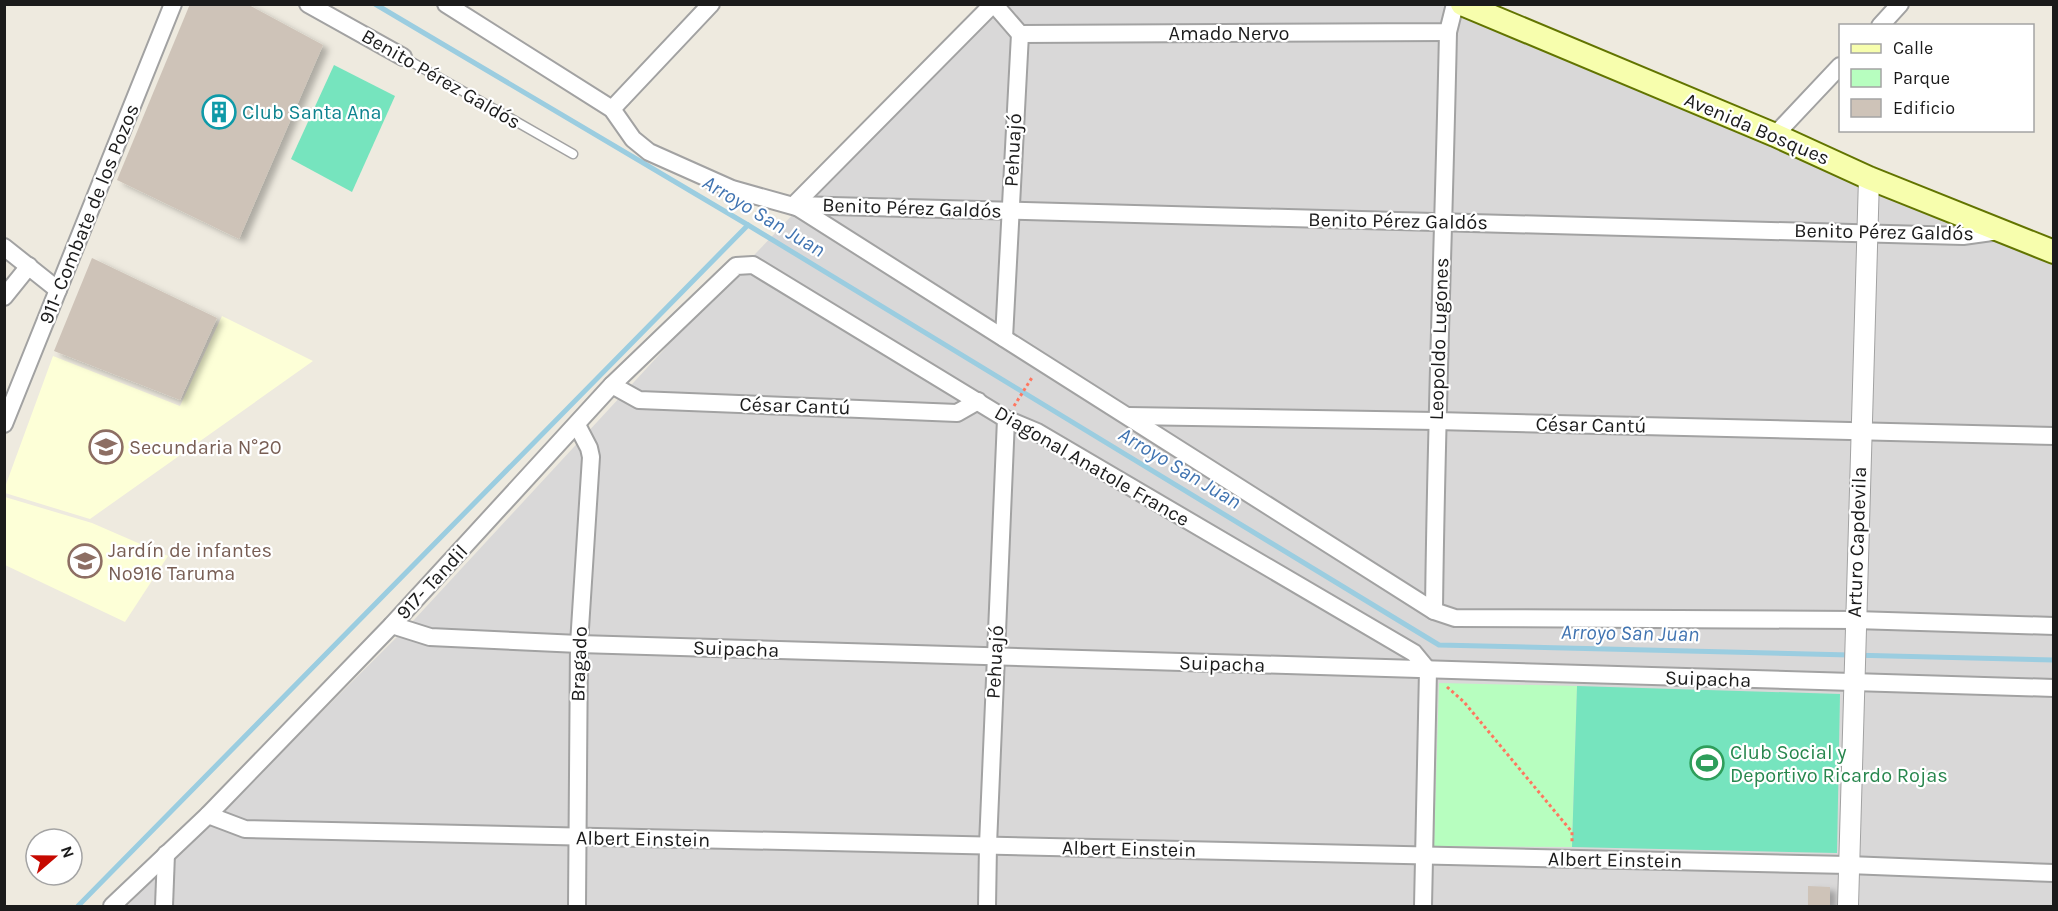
<svg xmlns="http://www.w3.org/2000/svg" width="2058" height="911" font-family="Karla,sans-serif">
<style>
.residential{fill:#d9d8d8}
.education{fill:#fdffd7}
.park{fill:#b7febf}
.pitch{fill:#76e4be}
.lines{fill:none;stroke-linecap:round;stroke-linejoin:round}
.stream{stroke:#9bcde0;stroke-width:5}
.building{fill:#cec3b8;filter:url(#shadow)}
.service-casing{stroke:#a2a2a2;stroke-width:11}
.minor-casing{stroke:#a2a2a2;stroke-width:20}
.tertiary-casing{stroke:#a2a2a2;stroke-width:22}
.secondary-casing{stroke:#627400;stroke-width:26}
.path{stroke:#ff765f;stroke-width:3;stroke-dasharray:3 3;stroke-linecap:butt}
.service{stroke:#fff;stroke-width:8}
.minor{stroke:#fff;stroke-width:16}
.tertiary{stroke:#fff;stroke-width:20}
.secondary{stroke:#f7fead;stroke-width:22}
.labels{text-anchor:middle;dominant-baseline:central;stroke-width:4.5;stroke-linejoin:round;paint-order:stroke}
.street-label{font-size:20px;fill:#1b1b1b;stroke:#fff}
.culture-label{font-size:20px;fill:#0d838f;stroke:#fff;text-anchor:start}
.education-label{font-size:20px;fill:#785e54;stroke:#fff;text-anchor:start}
.leisure-label{font-size:20px;fill:#27864d;stroke:#fff;text-anchor:start}
.water-label{font-size:21px;font-style:italic;fill:#4174b1;stroke:#fff}
</style>
<defs>
<filter id="shadow"><feDropShadow dx="6" dy="4" stdDeviation="3" flood-color="#0004"/></filter>
</defs>
<rect width="100%" height="100%" fill="#eeeadf"/>
<polygon class="residential" points="993,5 1462,5 2053,255 2053,906 127,906 413,621 671,342"/>
<g class="education">
<polygon points="222,316 313,361 90,519 5,493 5,487 53,356 180,406"/>
<polygon points="5,497 92,523 168,556 125,622 5,565"/>
</g>
<polygon class="park" points="1439,683 1577,686 1572,847 1434,846"/>
<g class="pitch">
<polygon points="334,65 395,96 352,192 291,159"/>
<polygon points="1577,686 1840,694 1837,853 1572,847"/>
</g>
<g class="lines">
<g class="stream">
<polyline points="375,4 748,225 1439,645 2054,660"/>
<polyline points="78,906 748,225"/>
</g>
</g>
<g class="building">
<polygon points="190,4 247,4 323,45 239,239 117,180"/>
<polygon points="92,258 217,318 180,400 54,351"/>
<polygon points="1808,886 1830,887 1830,905 1808,905"/>
</g>
<g class="lines">
<defs>
<polyline id="service" points="403,57 573,154"/>
<g id="minor">
<polyline points="308,4 403,57"/>
<polyline points="446,4 612,109 633,139 649,152 732,189 800,208"/>
<polyline points="994,4 1020,34 1448,32 1455,4"/>
<polyline points="1880,26 1900,4"/>
<polyline points="612,109 711,4"/>
<polyline points="1775,135 1840,66"/>
<polyline points="794,205 1434,611 1455,618 1855,620 2054,626"/>
<polyline points="794,205 993,4"/>
<polyline points="795,205 1963,236 1999,231"/>
<polyline points="4,247 58,290"/>
<polyline points="4,297 29,266"/>
<polyline points="1004,338 1020,34"/>
<polyline points="612,385 639,400 957,413 978,401"/>
<polyline points="1128,416 1436,421 2054,436"/>
<polyline points="4,424 173,4"/>
<path d="M1434 611C1436 418 1444 225 1448 32"/>
<polyline points="392,625 430,637 579,644 2054,688"/>
<polyline points="208,815 245,829 1848,865 2054,873"/>
<polyline points="112,906 208,815 392,625 612,385 736,266 753,265 1006,419 1037,432 1414,653 1428,670 1423,906"/>
<polyline points="164,906 166,854"/>
<polyline points="577,906 579,644 591,457 589,448 577,425"/>
<polyline points="987,906 988,845 1006,419"/>
</g>
<polyline id="tertiary" points="1848,906 1869,178"/>
<polyline id="secondary" points="1462,4 1775,135 1869,178 2054,252"/>
</defs>
<use href="#service" class="service-casing"/>
<use href="#minor" class="minor-casing"/>
<use href="#tertiary" class="tertiary-casing"/>
<use href="#secondary" class="secondary-casing"/>
<g class="path">
<polyline points="1014,406 1033,376"/>
<polyline points="1447,687 1464,702 1572,832 1572,843"/>
</g>
<use href="#service" class="service"/>
<use href="#minor" class="minor"/>
<use href="#tertiary" class="tertiary"/>
<use href="#secondary" class="secondary"/>
</g>
<defs>
<symbol id="building-ring" viewBox="-11 -11 22 22"><circle r="9.5" fill="#fff" stroke="#0f9aa8" stroke-width="1.5"/><path d="M-4-6H4V6H1V3H-1V6H-4ZM-2.5-4.3h1.7v1.8h-1.7ZM.8-4.3h1.7v1.8H.8ZM-2.5-1h1.7V.8h-1.7ZM.8-1h1.7V.8H.8Z" fill="#0f9aa8"/></symbol>
<symbol id="school-ring" viewBox="-11 -11 22 22"><circle r="9.5" fill="#fff" stroke="#8d6e63" stroke-width="1.5"/><path d="M0-5L7-2L0 1L-7-2ZM-4 1L0 2.5L4 1V4Q0 6-4 4Z" fill="#8d6e63"/></symbol>
<symbol id="stadium-ring" viewBox="-11 -11 22 22"><circle r="9.5" fill="#fff" stroke="#2e9e5b" stroke-width="1.5"/><path d="M0-5a6.5 5 0 1 0 0 10a6.5 5 0 1 0 0-10ZM-3.5-1.8h7v3.6h-7Z" fill="#2e9e5b"/></symbol>
</defs>
<g fill-rule="evenodd">
<use href="#building-ring" x="200" y="93" width="38" height="38"/>
<use href="#school-ring" x="87" y="428" width="38" height="38"/>
<use href="#school-ring" x="66" y="542" width="38" height="38"/>
<use href="#stadium-ring" x="1688" y="744" width="38" height="38"/>
</g>
<g class="labels">
<g class="street-label">
<text x="1229" y="33">Amado Nervo</text>
<text transform="translate(441 79) rotate(30)">Benito Pérez Galdós</text>
<text transform="translate(1757 129) rotate(23)">Avenida Bosques</text>
<text transform="translate(1013 150) rotate(-87)">Pehuajó</text>
<text transform="translate(912 208) rotate(2)">Benito Pérez Galdós</text>
<text transform="translate(89 214) rotate(-68)">911- Combate de los Pozos</text>
<text transform="translate(1398 221) rotate(1)">Benito Pérez Galdós</text>
<text transform="translate(1884 232) rotate(1)">Benito Pérez Galdós</text>
<text transform="translate(1439 339) rotate(-88)">Leopoldo Lugones</text>
<text transform="translate(795 406) rotate(2)">César Cantú</text>
<text transform="translate(1591 425) rotate(1)">César Cantú</text>
<text transform="translate(1092 466) rotate(30)">Diagonal Anatole France</text>
<text transform="translate(1857 542) rotate(-88)">Arturo Capdevila</text>
<text transform="translate(432 582) rotate(-47)">917- Tandil</text>
<text transform="translate(736 649) rotate(2)">Suipacha</text>
<text transform="translate(995 662) rotate(-87)">Pehuajó</text>
<text transform="translate(579 664) rotate(-88)">Bragado</text>
<text transform="translate(1222 664) rotate(2)">Suipacha</text>
<text transform="translate(1708 679) rotate(2)">Suipacha</text>
<text transform="translate(643 839) rotate(1)">Albert Einstein</text>
<text transform="translate(1129 849) rotate(1)">Albert Einstein</text>
<text transform="translate(1615 860) rotate(1)">Albert Einstein</text>
</g>
<g class="culture-label">
<text x="242" y="112">Club Santa Ana</text>
</g>
<g class="education-label">
<text x="129" y="447">Secundaria N°20</text>
<text x="108" y="550">Jardín de infantes<tspan x="108" dy="23">Nº916 Taruma</tspan></text>
</g>
<g class="leisure-label">
<text x="1730" y="752">Club Social y<tspan x="1730" dy="23">Deportivo Ricardo Rojas</tspan></text>
</g>
<g class="water-label">
<text transform="translate(764 216) rotate(31)">Arroyo San Juan</text>
<text transform="translate(1180 468) rotate(31)">Arroyo San Juan</text>
<text transform="translate(1630 633) rotate(1)">Arroyo San Juan</text>
</g>
</g>
<rect width="2058" height="911" fill="none" stroke="#1b1b1b" stroke-width="12"/>
<rect x="1839" y="24" width="195" height="108" fill="#ffffff" stroke="#a4a4a4" stroke-width="1.5"/>
<rect x="1851" y="44" width="30" height="9" fill="#f7fead" stroke="#a4a4a4" stroke-width="1.5"/>
<text x="1893" y="54" font-size="18" fill="#1b1b1b">Calle</text>
<rect x="1851" y="69" width="30" height="18" fill="#b7febf" stroke="#a4a4a4" stroke-width="1.5"/>
<text x="1893" y="84" font-size="18" fill="#1b1b1b">Parque</text>
<rect x="1851" y="99" width="30" height="18" fill="#cec3b8" stroke="#a4a4a4" stroke-width="1.5"/>
<text x="1893" y="114" font-size="18" fill="#1b1b1b">Edificio</text>
<g transform="translate(54 857) rotate(70)"><circle r="28" fill="#ffffff" stroke="#a4a4a4" stroke-width="1.5"/>
<path d="M0-4.5L10 22L0 15L-10 22Z" fill="#c60900"/>
<text y="-9" font-size="16" font-weight="bold" text-anchor="middle" fill="#1b1b1b">N</text>
</g>
</svg>
